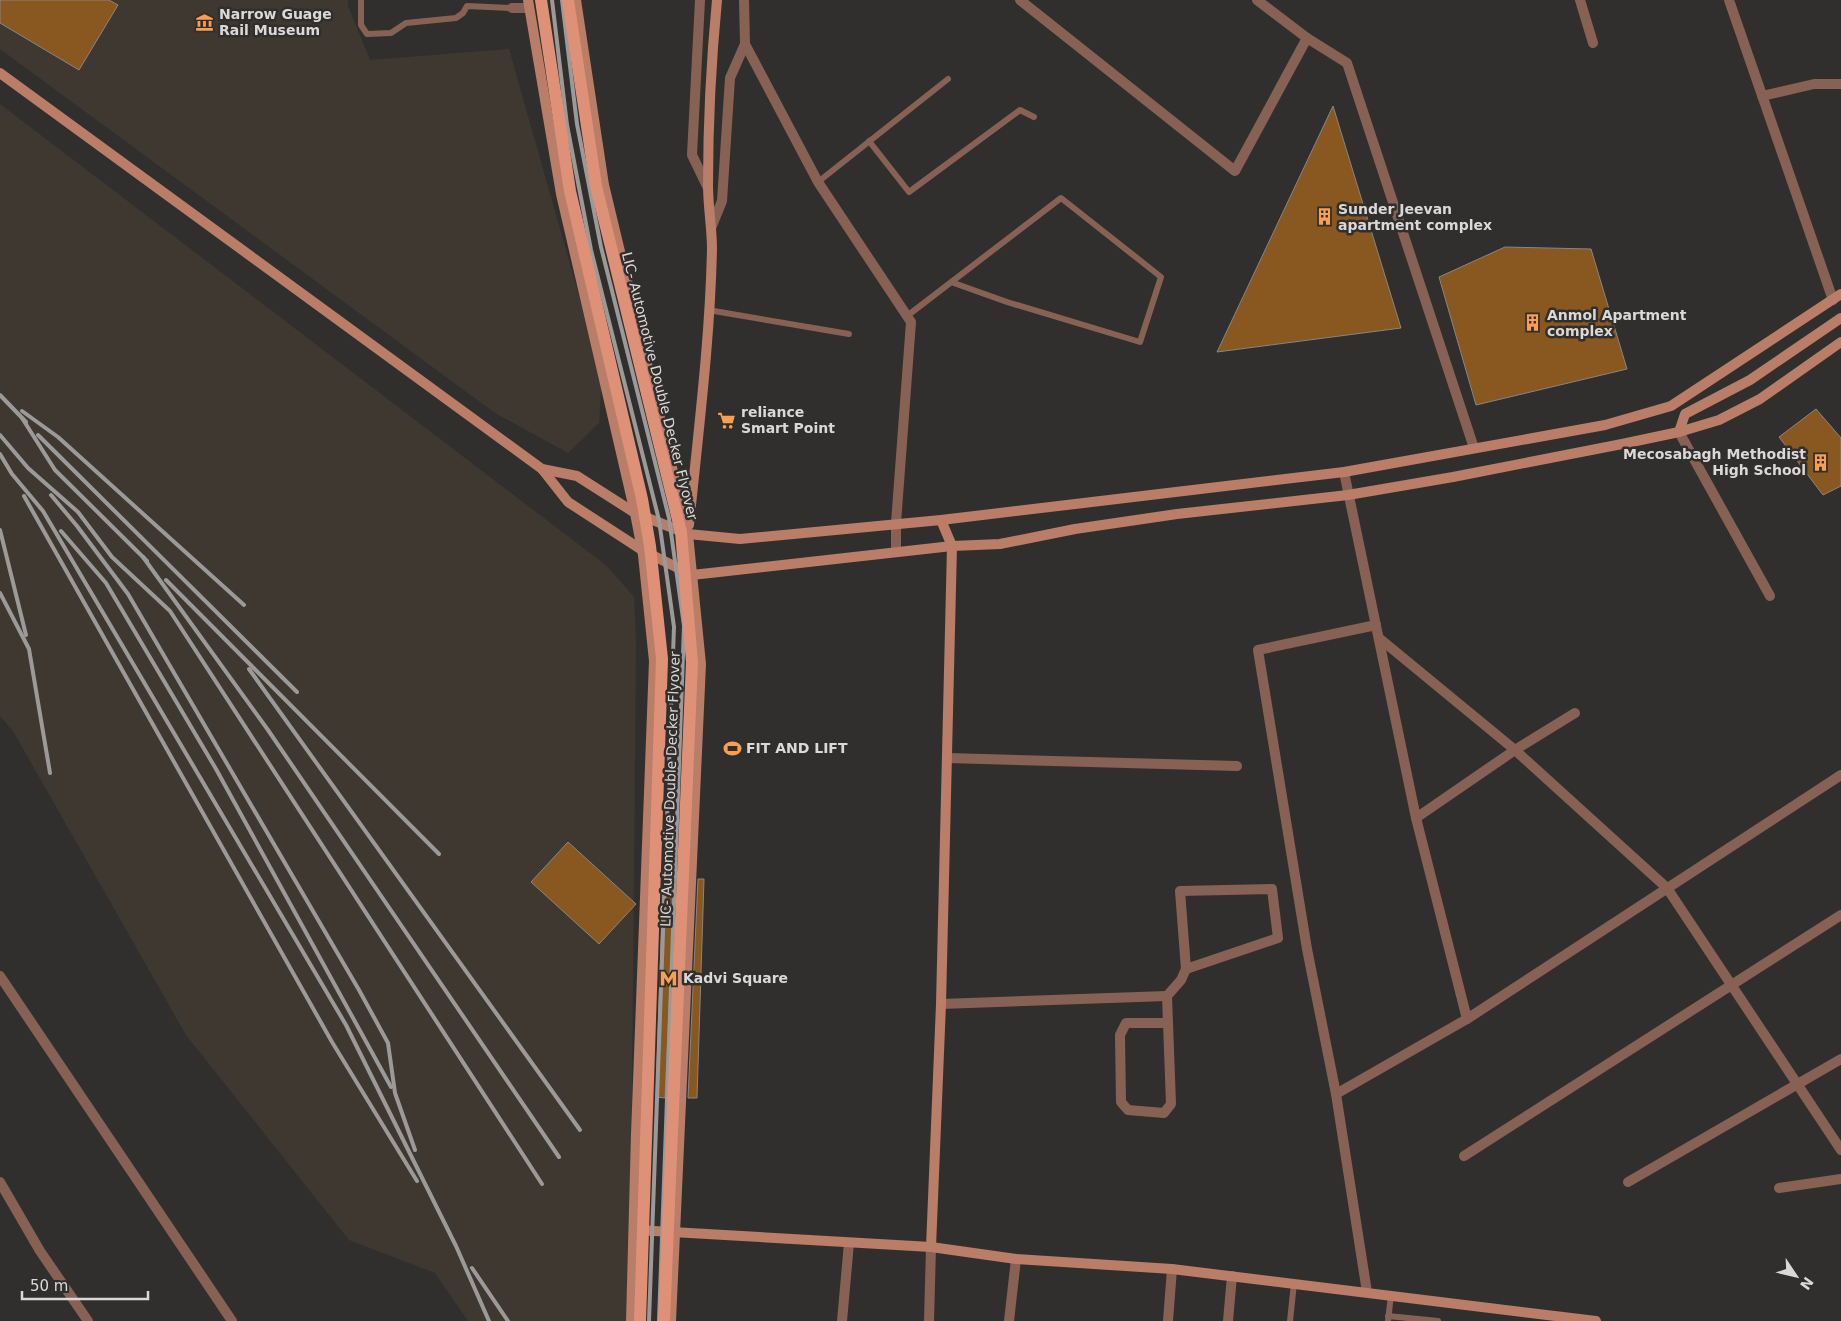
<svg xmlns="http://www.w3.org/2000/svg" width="1841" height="1321" font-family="'DejaVu Sans',sans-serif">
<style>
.built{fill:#3e3831}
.building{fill:#895720;stroke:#888684}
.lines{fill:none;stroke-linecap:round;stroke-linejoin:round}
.lane{stroke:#886155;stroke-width:6}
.street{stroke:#886155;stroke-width:10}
.secondary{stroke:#b97d68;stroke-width:10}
.rail{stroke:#9c9a99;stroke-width:4}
.primary-bridge{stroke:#de9177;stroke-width:12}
.labels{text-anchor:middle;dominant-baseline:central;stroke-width:5;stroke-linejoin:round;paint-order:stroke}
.poi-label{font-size:14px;font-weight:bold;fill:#dbd9d8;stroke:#312f2d;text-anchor:start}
.street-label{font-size:14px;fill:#dbd9d8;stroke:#312f2d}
</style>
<rect width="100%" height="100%" fill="#312f2d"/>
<g class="built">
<polygon points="0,0 348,0 348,6 370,60 509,49 602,377 599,423 568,453 495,413 0,49"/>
<polygon points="0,104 607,566 634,597 636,642 630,1321 468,1321 435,1273 349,1240 186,1035 13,731 0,716"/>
</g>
<g class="building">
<polygon points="0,0 109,0 118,5 79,70 0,23"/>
<polygon points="1333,106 1401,328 1217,352"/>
<polygon points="1505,247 1591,249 1627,369 1476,405 1439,277"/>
<polygon points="1816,409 1841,438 1841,486 1823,495 1779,437"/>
<polygon points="568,842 636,904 599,944 531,882"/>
<polygon points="663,878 675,878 665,1098 656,1097"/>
<polygon points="698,879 704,879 697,1098 688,1098"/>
</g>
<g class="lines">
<g class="lane">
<polyline points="361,0 361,25 367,34 391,33 406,23 456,18 463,13 467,6 512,8"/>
<polyline points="869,141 909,192 1020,110 1034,117"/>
<polyline points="818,182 948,79"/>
<polyline points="708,310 849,334"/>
<polyline points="907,316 1061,198 1161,277 1140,342 1007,302 951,282"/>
<polyline points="1388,1316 1438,1321"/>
<polyline points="1290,1321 1294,1283"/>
<polyline points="1388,1321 1391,1295"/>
</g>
<g class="street">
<polyline points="700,0 692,155 708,188"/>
<polyline points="1020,0 1235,171 1307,38"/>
<polyline points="1257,0 1307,38 1347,63 1474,448"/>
<polyline points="1580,0 1593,43"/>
<polyline points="1729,0 1833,300"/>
<polyline points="512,8 529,8"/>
<polyline points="745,44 818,182 911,322 896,523 896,552"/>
<polyline points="1762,96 1814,84 1841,84"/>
<polyline points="711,228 722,201 730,78 745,44 744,0"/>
<polyline points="1679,432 1770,596"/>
<polyline points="1344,472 1416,818 1467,1019 1841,775"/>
<polyline points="1379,638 1515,750 1667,888 1841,1150"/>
<polyline points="947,758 1237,766"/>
<polyline points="1416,818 1515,750 1575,713"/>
<polyline points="0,976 232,1321"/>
<polyline points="941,1004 1167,996"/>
<polyline points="1168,1023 1171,1104 1164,1113 1128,1110 1121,1102 1120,1035 1126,1023 1168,1023 1167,996 1181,980 1186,969 1180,891 1272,889 1278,938 1186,969"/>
<polyline points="1336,1094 1467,1019"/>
<polyline points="1464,1156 1841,915"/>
<polyline points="0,1182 40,1251 88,1321"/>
<polyline points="1628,1182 1841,1059"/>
<polyline points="1779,1188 1841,1179"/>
<polyline points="1367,1292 1336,1094 1307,949 1258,650 1376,625"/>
<polyline points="842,1321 849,1243"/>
<polyline points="929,1321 931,1247"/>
<polyline points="1009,1321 1016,1259"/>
<polyline points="1168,1321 1172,1269"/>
<polyline points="1228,1321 1232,1276"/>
</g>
<g class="secondary">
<polyline points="528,0 561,194 635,513 643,555 654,661 636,1134 631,1321"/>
<polyline points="576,0 604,185 688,534 701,664 671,1321"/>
<polyline points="0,73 542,469 568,502 642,550 692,575 952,546 1000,544 1075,529 1177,514 1348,495 1453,477 1622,444 1679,432 1719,420 1760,399 1841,342"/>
<polyline points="1679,432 1685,414 1750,380 1841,318"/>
<polyline points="542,469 577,476 635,513 688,534 740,539 941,520 1344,472 1605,425 1671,406 1841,294"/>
<path d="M689 525C698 434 710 341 712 249 712 228 708 207 708 185 708 123 711 62 717 0"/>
<polyline points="637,1230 931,1247 1016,1259 1172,1269 1596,1321"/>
<polyline points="931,1247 941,1004 952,546 941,520"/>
</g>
<g class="rail">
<polyline points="552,0 567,125 591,250 659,520 674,627 649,1321"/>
<polyline points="562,0 577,124 601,247 669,518 684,626 659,1321"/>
<polyline points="0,395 26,422"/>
<polyline points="22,411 58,437 244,605"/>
<polyline points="22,418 55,470 147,561"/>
<polyline points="0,435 28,468 78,512 112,557 170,611 542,1184"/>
<polyline points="38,435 297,692"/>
<polyline points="0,454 12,474 43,511 346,1025 456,1246 489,1321"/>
<polyline points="51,495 77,526 128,594 359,990 388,1043 395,1093 415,1150"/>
<polyline points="24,496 332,1042 417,1181"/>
<polyline points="0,530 26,635"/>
<polyline points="61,531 106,583 216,769 391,1087"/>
<polyline points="143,557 268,730 559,1157"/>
<polyline points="166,580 439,854"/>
<polyline points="0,593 29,649 50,773"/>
<polyline points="249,669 580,1130"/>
<polyline points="472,1268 508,1321"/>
</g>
<g class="primary-bridge">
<polyline points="541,0 570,191 642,499 650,546 662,659 640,1321"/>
<polyline points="568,0 596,186 681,532 692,662 664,1321"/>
</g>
</g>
<defs>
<symbol id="museum-bare" viewBox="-9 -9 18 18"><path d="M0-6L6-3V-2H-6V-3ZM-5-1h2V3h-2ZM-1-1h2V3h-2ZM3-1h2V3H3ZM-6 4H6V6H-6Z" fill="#fb9e50" stroke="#312f2d" stroke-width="2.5" paint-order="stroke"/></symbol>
<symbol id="building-bare" viewBox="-9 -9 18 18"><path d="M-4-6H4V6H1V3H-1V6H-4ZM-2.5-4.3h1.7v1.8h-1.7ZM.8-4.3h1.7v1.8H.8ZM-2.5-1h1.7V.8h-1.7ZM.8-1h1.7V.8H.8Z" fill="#fb9e50" stroke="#312f2d" stroke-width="2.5" paint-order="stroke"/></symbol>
<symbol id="supermarket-bare" viewBox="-9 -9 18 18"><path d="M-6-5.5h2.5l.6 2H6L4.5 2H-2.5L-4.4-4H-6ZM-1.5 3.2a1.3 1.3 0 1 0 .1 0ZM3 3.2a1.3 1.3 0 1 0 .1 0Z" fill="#fb9e50" stroke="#312f2d" stroke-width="2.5" paint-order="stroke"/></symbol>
<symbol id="stadium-bare" viewBox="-9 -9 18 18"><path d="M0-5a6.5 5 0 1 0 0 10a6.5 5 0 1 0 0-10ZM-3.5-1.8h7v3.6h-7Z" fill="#fb9e50" stroke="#312f2d" stroke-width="2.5" paint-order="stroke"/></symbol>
<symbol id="metro-bare" viewBox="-9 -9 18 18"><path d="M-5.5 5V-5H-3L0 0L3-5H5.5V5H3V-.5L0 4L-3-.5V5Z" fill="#fb9e50" stroke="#312f2d" stroke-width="2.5" paint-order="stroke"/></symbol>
</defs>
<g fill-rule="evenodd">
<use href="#museum-bare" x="192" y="10" width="25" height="25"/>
<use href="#building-bare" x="1312" y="204" width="25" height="25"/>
<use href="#building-bare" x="1520" y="310" width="25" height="25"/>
<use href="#supermarket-bare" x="714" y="408" width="25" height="25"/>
<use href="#building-bare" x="1808" y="450" width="25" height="25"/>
<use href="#stadium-bare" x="720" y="736" width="25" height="25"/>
<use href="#metro-bare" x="656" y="966" width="25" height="25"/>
</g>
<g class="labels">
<g class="poi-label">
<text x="219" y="14">Narrow Guage<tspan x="219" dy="16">Rail Museum</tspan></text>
<text x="1338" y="209">Sunder Jeevan<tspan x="1338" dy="16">apartment complex</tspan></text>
<text x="1547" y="315">Anmol Apartment<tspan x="1547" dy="16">complex</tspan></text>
<text x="741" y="412">reliance<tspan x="741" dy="16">Smart Point</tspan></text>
<text x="1806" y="454" text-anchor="end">Mecosabagh Methodist<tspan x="1806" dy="16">High School</tspan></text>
<text x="746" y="748">FIT AND LIFT</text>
<text x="683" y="978">Kadvi Square</text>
</g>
<g class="street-label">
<text transform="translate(660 386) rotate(76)">LIC- Automotive Double Decker Flyover</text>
<text transform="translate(670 789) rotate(-88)">LIC- Automotive Double Decker Flyover</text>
</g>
</g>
<g transform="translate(1796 1276) rotate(125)" stroke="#312f2d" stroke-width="4" paint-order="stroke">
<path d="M0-4L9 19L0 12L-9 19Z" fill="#dbd9d8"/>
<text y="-8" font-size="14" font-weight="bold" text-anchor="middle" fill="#dbd9d8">N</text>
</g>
<path d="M22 1291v8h126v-8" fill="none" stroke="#dbd9d8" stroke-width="2.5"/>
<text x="30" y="1291" font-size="15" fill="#dbd9d8" stroke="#312f2d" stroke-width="4" paint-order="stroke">50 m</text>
</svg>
